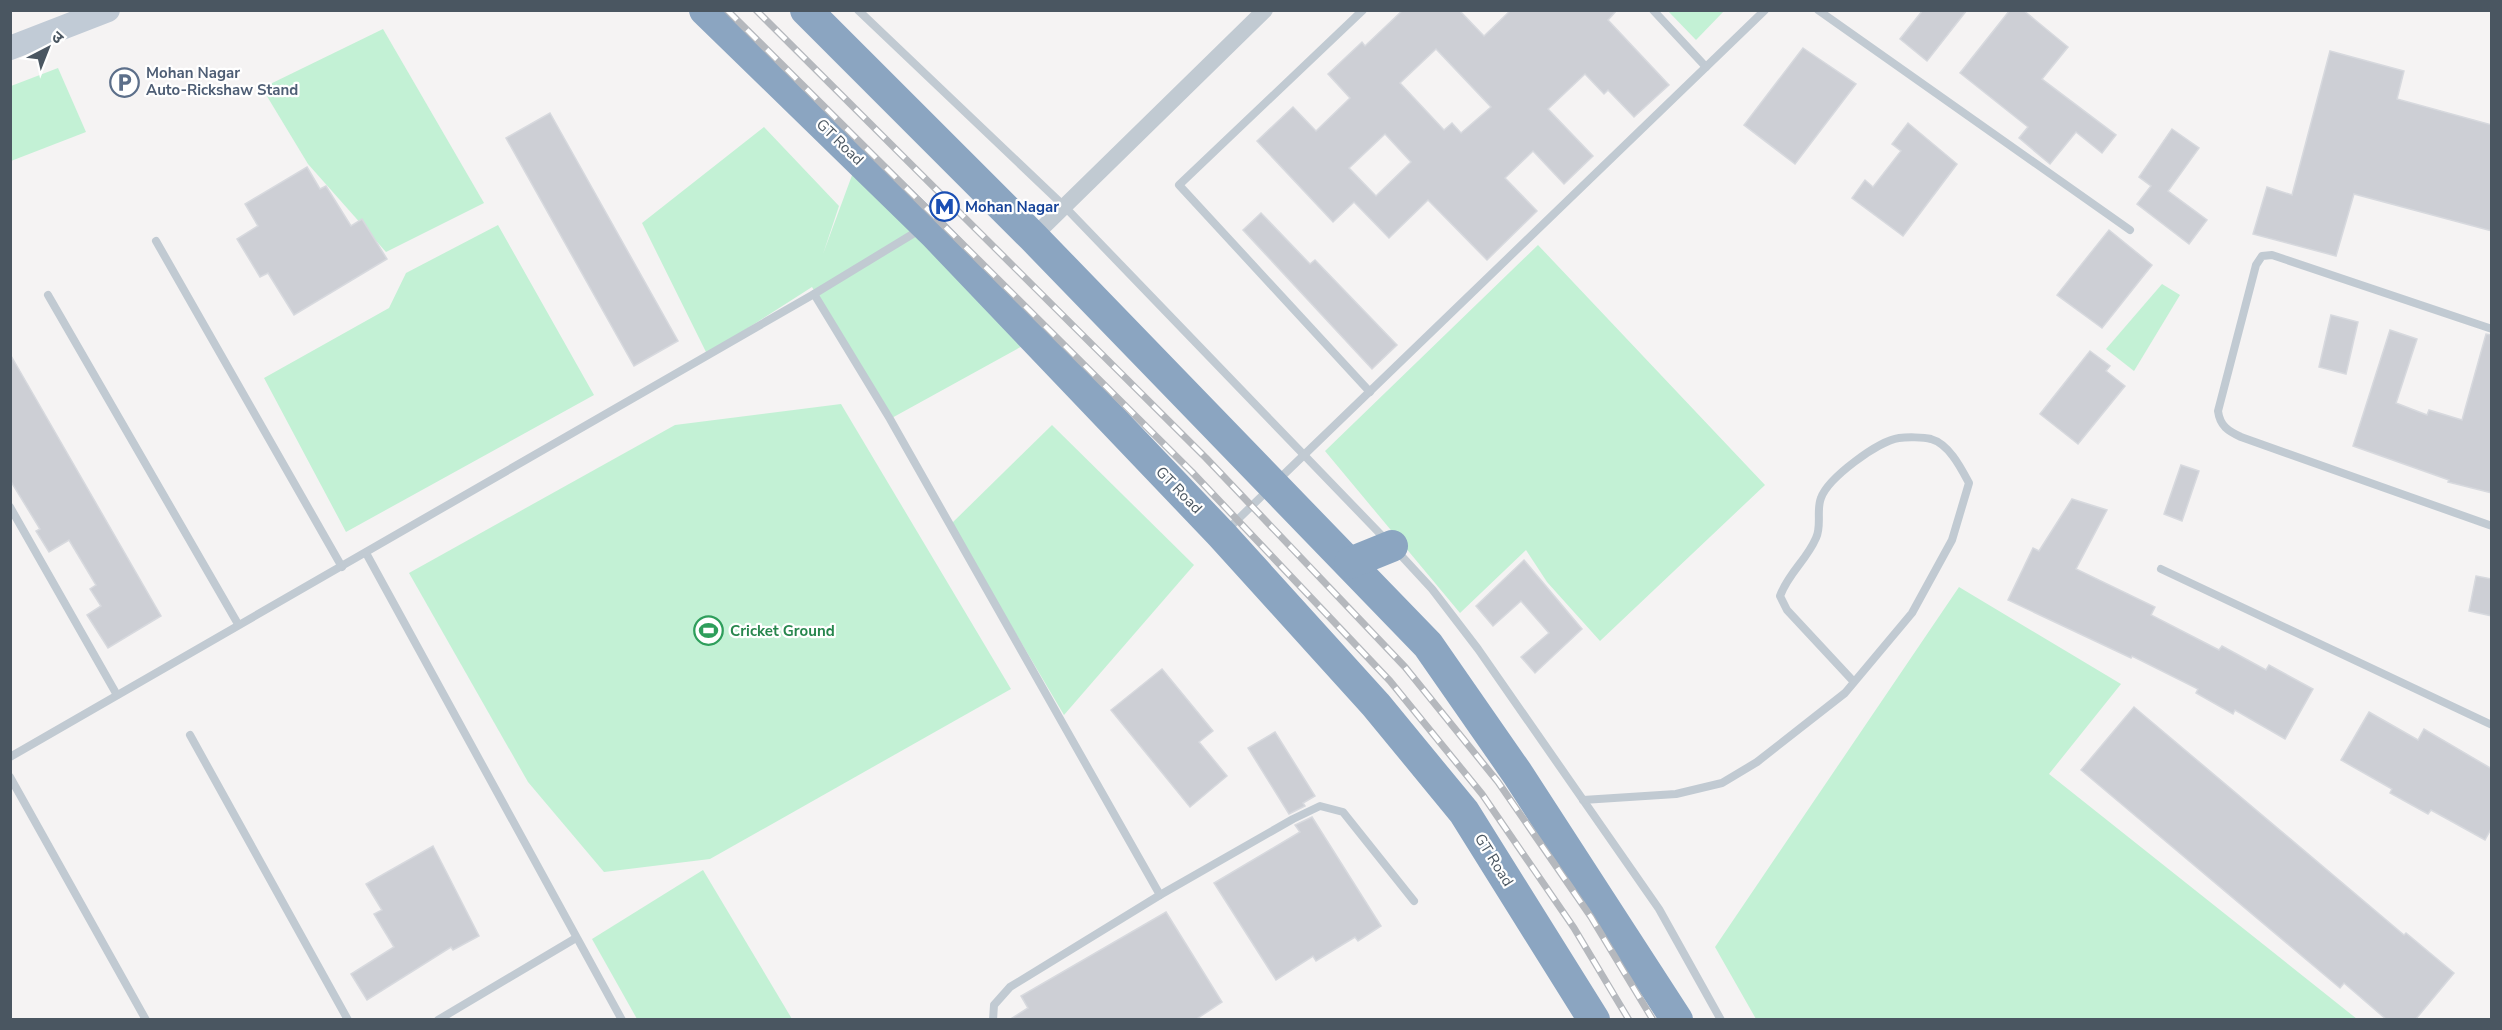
<svg xmlns="http://www.w3.org/2000/svg" width="2502" height="1030" font-family="'Nunito Sans','Noto Sans Devanagari',sans-serif">
<style>
.green{fill:#c3f1d5}
.building{fill:#cdcfd5;stroke:#d7d9de;stroke-width:1.5;fill-rule:evenodd}
.lines{fill:none;stroke-linecap:round;stroke-linejoin:round}
.lane{stroke:#c1cad2;stroke-width:8}
.street{stroke:#c1cad2;stroke-width:16}
.secondary{stroke:#c1cbd6;stroke-width:24}
.highway{stroke:#8ba5c1;stroke-width:32}
.rail-casing{stroke:#b5b8bd;stroke-width:7}
.rail{stroke:#fff;stroke-width:4.5;stroke-dasharray:14;stroke-linecap:butt}
.labels{text-anchor:middle;dominant-baseline:central;stroke-width:4.5;stroke-linejoin:round;paint-order:stroke}
.service-label{font-size:15px;font-weight:bold;fill:#4e5e75;stroke:#fff;text-anchor:start}
.street-label{font-size:15px;fill:#4a5661;stroke:#fff}
.transit-label{font-size:15px;font-weight:bold;fill:#164399;stroke:#fff;text-anchor:start}
.leisure-label{font-size:15px;font-weight:bold;fill:#27864d;stroke:#fff;text-anchor:start}
</style>
<rect width="100%" height="100%" fill="#f5f3f3"/>
<g class="green">
<polygon points="1668,11 1724,11 1696,40"/>
<polygon points="383,29 484,203 386,252 308,164 262,88"/>
<polygon points="58,68 86,132 11,161 11,86"/>
<polygon points="764,127 839,206 823,254 858,159 1035,339 890,419 812,287 707,354 642,223"/>
<polygon points="498,225 594,395 346,532 264,378 389,308 406,273"/>
<polygon points="1538,245 1765,485 1600,641 1547,582 1526,550 1460,613 1325,451"/>
<polygon points="2162,284 2180,295 2134,371 2106,349"/>
<polygon points="841,404 1011,689 710,859 604,872 528,782 409,573 675,425"/>
<polygon points="1052,425 1194,565 1064,715 951,524"/>
<polygon points="1959,587 2121,684 2049,774 2357,1019 1756,1019 1715,947"/>
<polygon points="703,870 792,1019 637,1019 592,939"/>
</g>
<g class="building">
<path d="M1403 10H1459L1484 36 1511 10H1617L1608 20 1669 85 1634 117 1608 90 1604 94 1585 74 1548 109 1593 156 1564 184 1533 151 1505 178 1537 211 1487 260 1428 200 1389 238 1354 202 1333 222 1257 141 1293 107 1316 131 1350 98 1328 74 1362 42 1365 46ZM1436 49 1491 107 1461 133 1452 123 1444 130 1400 83ZM1385 134 1411 162 1376 196 1349 168Z"/>
<polygon points="1923,10 1967,10 1927,61 1900,39"/>
<polygon points="2010,10 2023,10 2068,47 2042,79 2116,135 2102,153 2076,132 2050,164 2019,138 2028,127 1960,73"/>
<polygon points="1803,48 1856,84 1795,164 1744,125"/>
<polygon points="2330,51 2404,71 2397,99 2492,125 2492,231 2354,194 2336,256 2253,234 2267,187 2292,195"/>
<polygon points="550,113 678,341 634,366 506,138"/>
<polygon points="1908,123 1957,164 1903,236 1852,198 1865,180 1873,187 1901,151 1892,144"/>
<polygon points="2172,129 2199,148 2168,191 2207,220 2189,244 2137,204 2151,186 2139,177"/>
<polygon points="307,167 320,189 326,186 351,226 362,219 387,259 294,315 268,273 260,277 237,239 258,226 245,204"/>
<polygon points="1261,213 1310,264 1315,260 1397,345 1372,369 1243,230"/>
<polygon points="2109,230 2152,265 2102,328 2057,295"/>
<polygon points="2331,315 2358,322 2346,374 2319,367"/>
<polygon points="2390,330 2417,339 2396,403 2427,415 2429,410 2462,420 2486,334 2492,335 2492,493 2448,482 2449,480 2353,446"/>
<polygon points="2090,351 2110,366 2106,371 2125,386 2078,444 2040,414"/>
<polygon points="10,354 161,616 108,648 87,615 101,606 90,589 96,585 69,540 49,552 36,531 40,529 10,480"/>
<polygon points="2181,465 2199,471 2182,521 2164,514"/>
<polygon points="2072,499 2107,510 2076,569 2155,607 2151,615 2219,650 2222,646 2266,670 2269,665 2313,689 2285,739 2235,710 2233,714 2196,693 2198,689 2132,656 2131,658 2008,600 2033,548 2039,551"/>
<polygon points="1524,560 1582,629 1535,673 1521,657 1549,633 1521,601 1493,626 1476,606"/>
<polygon points="2476,576 2492,579 2492,616 2469,611"/>
<polygon points="1162,669 1213,731 1199,742 1227,776 1190,807 1111,710"/>
<polygon points="2134,707 2404,935 2406,933 2454,973 2415,1020 2387,1020 2344,983 2340,988 2081,770"/>
<polygon points="2369,712 2418,740 2424,729 2492,769 2492,827 2485,840 2431,810 2428,814 2390,793 2392,789 2341,760"/>
<polygon points="1275,732 1315,796 1303,803 1305,806 1289,814 1248,748"/>
<polygon points="1312,817 1381,926 1358,941 1355,937 1316,961 1313,956 1276,980 1214,883 1300,832 1295,825"/>
<polygon points="433,846 479,936 453,950 451,947 367,1000 351,974 394,947 374,914 382,910 366,884"/>
<polygon points="1166,912 1222,1002 1195,1020 1009,1020 1028,1008 1021,996"/>
</g>
<g class="lines">
<g class="lane">
<polyline points="858,10 1065,207 1387,541"/>
<polyline points="1363,10 1179,185 1370,392"/>
<polyline points="1653,10 1706,67"/>
<polyline points="1818,10 2130,230"/>
<polyline points="156,241 342,567"/>
<polyline points="814,294 890,419 1160,895"/>
<polyline points="48,295 238,624"/>
<path d="M2492 329 2272 255 2262 256 2256 265 2218 411C2220 426 2228 431 2241 437L2492 526"/>
<polyline points="1277,481 1765,10"/>
<polyline points="10,507 117,695"/>
<polyline points="1226,531 1268,490"/>
<polyline points="1396,550 1432,589 1478,649 1659,909 1721,1020"/>
<polyline points="366,553 622,1020"/>
<polyline points="2161,569 2492,725"/>
<polyline points="190,735 348,1020"/>
<polyline points="10,757 814,294 921,229"/>
<polyline points="10,777 146,1020"/>
<path d="M1583 800 1676 794 1722 783 1757 762 1845 693 1912 613 1952 540 1969 483C1961 468 1949 444 1931 439 1923 437 1907 437 1899 438 1878 441 1828 478 1821 498 1816 510 1822 526 1816 538 1806 561 1789 572 1780 596L1787 610 1854 682"/>
<polyline points="438,1020 576,938"/>
<polyline points="993,1020 994,1005 1010,987 1160,895 1293,819 1320,806 1343,812 1414,901"/>
</g>
<polyline class="street" points="1033,237 1265,10"/>
<polyline class="secondary" points="10,48 108,10"/>
<g class="highway">
<polyline points="705,10 934,233 1222,535 1376,705 1464,812 1594,1020"/>
<polyline points="806,10 1033,237 1428,645 1517,773 1677,1020"/>
<polyline points="1350,563 1392,546"/>
</g>
<defs>
<g id="rail">
<polyline points="727,10 1192,472 1390,681 1482,794 1574,928 1629,1020"/>
<polyline points="756,10 1206,458 1405,667 1498,782 1591,917 1653,1020"/>
</g>
</defs>
<use href="#rail" class="rail-casing"/>
<use href="#rail" class="rail"/>
</g>
<defs>
<symbol id="parking-ring" viewBox="-11 -11 22 22"><circle r="9.5" fill="#fff" stroke="#5c6f8a" stroke-width="1.5"/><path d="M-3.5-5.5H1a3.5 3.5 0 0 1 0 7H-1V5.5H-3.5ZM-1-3.4V-.6H.8a1.4 1.4 0 0 0 0-2.8Z" fill="#5c6f8a"/></symbol>
<symbol id="metro-ring" viewBox="-11 -11 22 22"><circle r="9.5" fill="#fff" stroke="#1a4fb4" stroke-width="1.5"/><path d="M-5.5 5V-5H-3L0 0L3-5H5.5V5H3V-.5L0 4L-3-.5V5Z" fill="#1a4fb4"/></symbol>
<symbol id="stadium-ring" viewBox="-11 -11 22 22"><circle r="9.5" fill="#fff" stroke="#2e9e5b" stroke-width="1.5"/><path d="M0-5a6.5 5 0 1 0 0 10a6.5 5 0 1 0 0-10ZM-3.5-1.8h7v3.6h-7Z" fill="#2e9e5b"/></symbol>
</defs>
<g fill-rule="evenodd">
<use href="#parking-ring" x="108" y="66" width="33" height="33"/>
<use href="#metro-ring" x="928" y="190" width="33" height="33"/>
<use href="#stadium-ring" x="692" y="614" width="33" height="33"/>
</g>
<g class="labels">
<g class="service-label">
<text x="146" y="73">Mohan Nagar<tspan x="146" dy="17">Auto-Rickshaw Stand</tspan></text>
</g>
<g class="street-label">
<text transform="translate(840 142) rotate(44)">GT Road</text>
<text transform="translate(1179 490) rotate(46)">GT Road</text>
<text transform="translate(1494 860) rotate(58)">GT Road</text>
</g>
<g class="transit-label">
<text x="965" y="207">Mohan Nagar</text>
</g>
<g class="leisure-label">
<text x="730" y="631">Cricket Ground</text>
</g>
</g>
<rect width="2502" height="1030" fill="none" stroke="#4a5661" stroke-width="24"/>
<g transform="translate(48 48) rotate(42)" stroke="#ffffff" stroke-width="4.5" paint-order="stroke">
<path d="M0-4.5L10 22L0 15L-10 22Z" fill="#4a5661"/>
<text y="-9" font-size="16" font-weight="bold" text-anchor="middle" fill="#4a5661">उ</text>
</g>
</svg>
